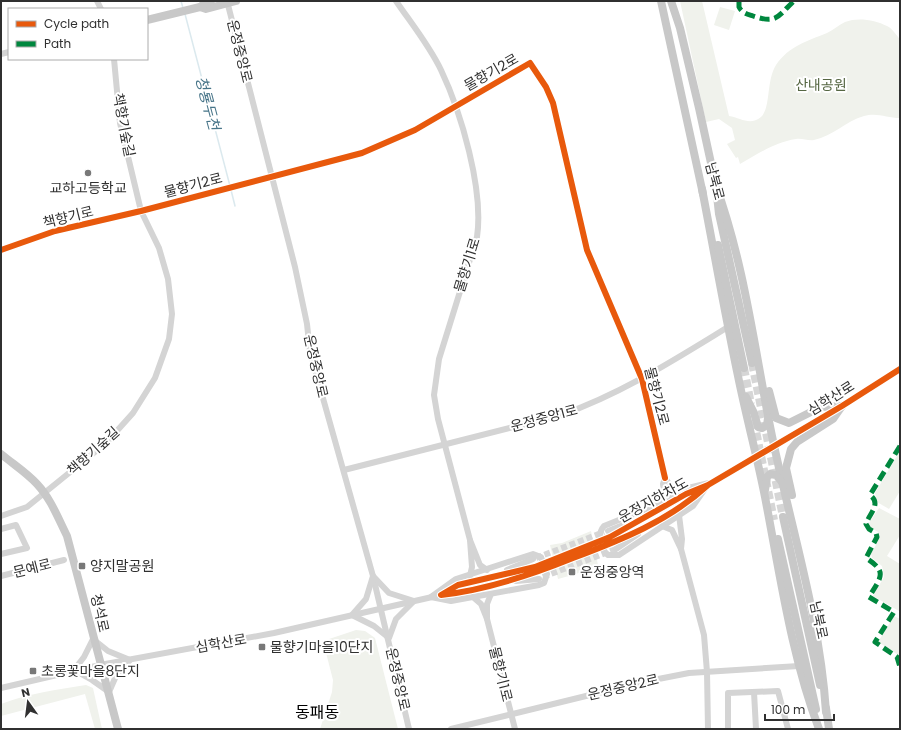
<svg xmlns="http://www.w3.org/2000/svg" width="901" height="730" font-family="Poppins,'Noto Sans KR',sans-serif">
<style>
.green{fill:#f0f2ec}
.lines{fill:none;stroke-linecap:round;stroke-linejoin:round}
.stream{stroke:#dbe9ee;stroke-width:1.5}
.minor-tunnel{stroke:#d6d6d6;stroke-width:6;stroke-dasharray:6 3;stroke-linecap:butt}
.major-tunnel{stroke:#d6d6d6;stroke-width:8;stroke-dasharray:8 4;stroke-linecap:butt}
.minor{stroke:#d4d4d4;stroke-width:6}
.major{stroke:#c8c8c8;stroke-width:8}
.quiet{stroke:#00873e;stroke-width:5;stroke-dasharray:10 5;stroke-linecap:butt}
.cycleway-casing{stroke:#fff;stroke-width:8}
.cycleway{stroke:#e8590c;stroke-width:6}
.poi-dot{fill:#787878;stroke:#fff;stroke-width:1.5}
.labels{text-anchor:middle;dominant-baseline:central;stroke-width:4;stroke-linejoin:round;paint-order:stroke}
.street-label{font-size:14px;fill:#303030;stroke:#fff}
.park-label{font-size:14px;fill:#566743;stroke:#fff}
.poi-label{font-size:14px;fill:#303030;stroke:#fff;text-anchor:start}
.water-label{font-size:15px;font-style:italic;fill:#487589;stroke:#fff}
.quarter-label{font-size:16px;fill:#000;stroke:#fff}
</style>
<rect width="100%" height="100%" fill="#fff"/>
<g class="green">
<path d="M680 1H702L729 116C741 118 750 126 761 117 771 108 766 81 776 65 789 46 807 41 827 33 833 30 839 25 845 22 858 17 875 20 887 26 892 28 896 35 900 39V118C887 118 877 112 864 116 846 121 833 136 814 140 808 141 802 138 796 139 775 142 758 154 740 164L738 157 736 158 727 144 735 140 732 128 719 119 706 122Z"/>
<polygon points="720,7 735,11 729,30 714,25"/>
<polygon points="900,451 900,491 889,509 877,502 875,493"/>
<path d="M879 508 900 519V535L887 556 900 564 899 611 873 596 884 577 882 566 872 558 871 554C875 546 880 541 878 532L870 527 869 523Z"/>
<polygon points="591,531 598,565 576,574 558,579 550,545 562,543"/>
<polygon points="894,616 900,619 900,656 878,642"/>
<polygon points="356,630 365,631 375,638 398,729 320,729 332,692 333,680 323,641"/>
<path d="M86 685 93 688 102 729H95L85 694 1 716V704C30 693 56 690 86 685Z"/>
</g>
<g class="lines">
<g class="stream">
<polyline points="181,1 183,8"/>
<polyline points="185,14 230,186"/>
<polyline points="231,190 235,206"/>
</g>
<g class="minor-tunnel">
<polyline points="536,558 604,532"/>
<polyline points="535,567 610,537"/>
<polyline points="537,572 613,543"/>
<polyline points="543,577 616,549"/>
</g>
<g class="major-tunnel">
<polyline points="752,363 783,517"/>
<polyline points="744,368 751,404"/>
<polyline points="754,421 774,520"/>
</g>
<g class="minor">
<polyline points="97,1 101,9"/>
<polyline points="227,1 295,267 307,324 310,352 373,576 409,729"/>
<path d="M396 1C411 23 429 45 441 70 461 112 484 190 477 237L439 359 434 395 438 419 470 540"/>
<polyline points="1,54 9,52"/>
<polyline points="1,250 55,231 141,211 362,153 415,130 530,63 546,87 553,103 587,250 642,379 665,478"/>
<path d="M344 470 561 415C621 394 674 360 728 327"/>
<path d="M709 483 693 506 619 555H608C600 549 597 534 604 526L651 507 684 489Z"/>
<polyline points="665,500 663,484 665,478 672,488 678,492"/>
<polyline points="1,516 27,507 106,443 133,413 155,378 169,339 172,314 168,279 159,248 141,211 120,123 114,59"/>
<polyline points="662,526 672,530 681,549 682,539 679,515"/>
<polyline points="1,529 16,525 27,548 1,554"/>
<polyline points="608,531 628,523"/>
<polyline points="610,537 697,489"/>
<path d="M613 543C647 527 680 511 708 485L842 406 900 369"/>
<polyline points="616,549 638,534"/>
<polyline points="681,549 704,635 707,672 708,729"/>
<polygon points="533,554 541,557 547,574 544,583 539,585 451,601 431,597 456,579"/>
<polyline points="535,567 458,585 441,595 459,593 537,572"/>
<polyline points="507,570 533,559"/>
<polyline points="1,576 64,560"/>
<polygon points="373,576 389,593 414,601 396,619 389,638 374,626 352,615 366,599"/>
<polyline points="470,576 472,567 470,540 480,565 487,570"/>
<polyline points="516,581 539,579"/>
<polyline points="473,597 481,604 487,619 487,604 491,594"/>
<polyline points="487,619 515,729"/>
<polygon points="93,639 108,651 130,660 116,676 109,692 92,680 74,670 84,657"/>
<polyline points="1,688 100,665 274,633 441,595"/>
<polyline points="754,692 756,729"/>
<polyline points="451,729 643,682 689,673 799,666"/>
<polyline points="728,729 728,693 778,691 788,729"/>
</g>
<g class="major">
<polyline points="661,1 703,194"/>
<polyline points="671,1 680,28 699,108 716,186 719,214 752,363"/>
<polyline points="200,7 206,9 236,1"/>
<polyline points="147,20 200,7 205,3 211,1"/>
<path d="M716 186C745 266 755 353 772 436 791 528 820 618 826 712"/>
<path d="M702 189C714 251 725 314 738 376 746 416 757 456 765 497 780 574 791 655 819 729"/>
<polyline points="718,245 744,368"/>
<polyline points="769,391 776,418 789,423 821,407 842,406"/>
<polyline points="746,397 754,413 758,427 762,428 767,425 768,418"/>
<path d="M1 454C13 464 27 473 37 484 51 499 58 518 67 536L118 729"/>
<polyline points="765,490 767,477 770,474 776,475 782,482"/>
<polyline points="792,495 786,468 791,449 797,442 833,419 842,406"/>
<polyline points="783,517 820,685"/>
<polyline points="778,539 816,709"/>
<polyline points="826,708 829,729"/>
</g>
<g class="quiet">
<path d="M739 1V7C742 13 747 14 753 16 777 24 777 17 794 1"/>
<path d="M900 446 870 495C882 504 869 514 866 524L869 529 876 533 877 537 866 558C888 572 881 577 869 597L894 612 875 642 897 657 900 667"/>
</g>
<defs>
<g id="cycleway">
<polyline points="1,250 55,231 141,211 362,153 415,130 530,63 546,87 553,103 587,250 642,379 665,478"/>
<path d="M708 485 686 494 610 537 535 567 458 585 441 595C486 590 531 575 573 558 621 540 669 521 708 485L842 406 900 369"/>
</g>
</defs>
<use href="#cycleway" class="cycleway-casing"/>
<use href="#cycleway" class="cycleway"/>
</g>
<g class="poi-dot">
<circle cx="88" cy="173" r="4"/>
<rect x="78" y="562" width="8" height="8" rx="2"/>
<rect x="568" y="568" width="8" height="8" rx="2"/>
<rect x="258" y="643" width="8" height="8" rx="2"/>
<rect x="29" y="667" width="8" height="8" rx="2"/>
</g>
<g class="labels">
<g class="street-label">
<text transform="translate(240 51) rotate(76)">운정중앙로</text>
<text transform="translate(491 72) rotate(-30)">물향기2로</text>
<text transform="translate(124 125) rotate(79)">책향기숲길</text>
<text transform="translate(715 181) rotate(75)">남북로</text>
<text transform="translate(193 185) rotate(-15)">물향기2로</text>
<text transform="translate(68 217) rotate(-14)">책향기로</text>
<text transform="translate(467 265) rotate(-73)">물향기1로</text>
<text transform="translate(316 366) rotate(77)">운정중앙로</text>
<text transform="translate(657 396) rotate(75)">물향기2로</text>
<text transform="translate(831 398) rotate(-32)">심학산로</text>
<text transform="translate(544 418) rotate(-15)">운정중앙1로</text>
<text transform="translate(93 451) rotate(-42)">책향기숲길</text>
<text transform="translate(653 500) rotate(-29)">운정지하차도</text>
<text transform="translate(32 568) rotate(-14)">문예로</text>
<text transform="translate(100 613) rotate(77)">청석로</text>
<text transform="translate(819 620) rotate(78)">남북로</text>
<text transform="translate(221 643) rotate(-10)">심학산로</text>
<text transform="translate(501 674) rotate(76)">물향기1로</text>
<text transform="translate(398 679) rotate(77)">운정중앙로</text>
<text transform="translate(623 687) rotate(-13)">운정중앙2로</text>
</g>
<g class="park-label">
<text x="821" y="85">산내공원</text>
</g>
<g class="poi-label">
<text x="88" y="188" text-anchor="middle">교하고등학교</text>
<text x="90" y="566">양지말공원</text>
<text x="580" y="572">운정중앙역</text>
<text x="270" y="647">물향기마을10단지</text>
<text x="41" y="671">초롱꽃마을8단지</text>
</g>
<g class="water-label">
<text transform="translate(208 103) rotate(75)">청룡두천</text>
</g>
<g class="quarter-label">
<text x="317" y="712">동패동</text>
</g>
</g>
<rect width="901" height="730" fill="none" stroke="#303030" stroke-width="4"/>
<rect x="8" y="8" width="140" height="52" fill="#ffffff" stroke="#acacac"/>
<rect x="16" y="21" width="20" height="6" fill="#e8590c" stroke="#acacac"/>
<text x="44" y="28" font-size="12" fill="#303030">Cycle path</text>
<rect x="16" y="41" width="20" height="6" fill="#00873e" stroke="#acacac"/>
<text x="44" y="48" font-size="12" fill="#303030">Path</text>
<g transform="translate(28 702) rotate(346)" stroke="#ffffff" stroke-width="3" paint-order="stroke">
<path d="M0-3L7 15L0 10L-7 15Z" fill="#303030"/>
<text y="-6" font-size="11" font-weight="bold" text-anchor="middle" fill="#303030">N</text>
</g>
<path d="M765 714v6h69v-6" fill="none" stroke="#303030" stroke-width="2"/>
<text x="771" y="714" font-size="12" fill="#303030" stroke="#ffffff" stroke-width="3" paint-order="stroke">100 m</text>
</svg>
